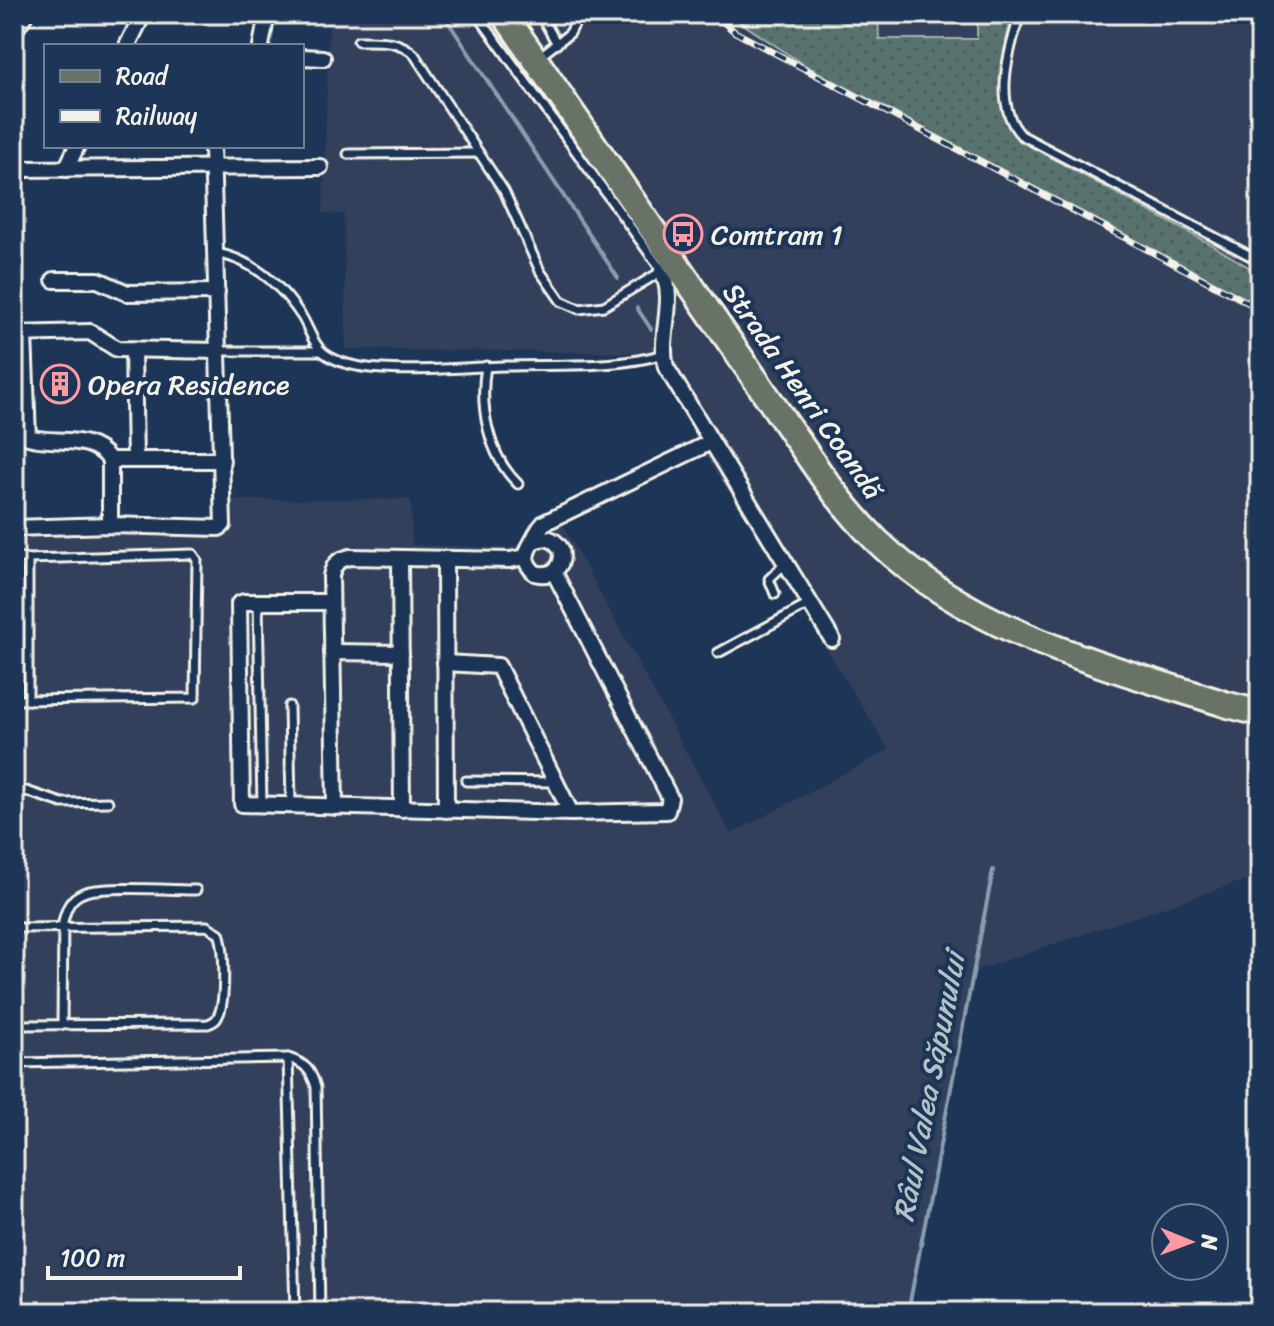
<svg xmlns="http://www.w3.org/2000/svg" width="1274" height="1326" font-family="Sriracha,sans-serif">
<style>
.built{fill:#30415c}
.grass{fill:url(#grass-dots);stroke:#a6b2ac;stroke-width:2}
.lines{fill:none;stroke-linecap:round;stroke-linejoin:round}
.stream{stroke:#889eae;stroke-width:4}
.service-casing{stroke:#f4f1e8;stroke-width:13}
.minor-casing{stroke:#f4f1e8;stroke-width:20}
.secondary-casing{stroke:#f4f1e8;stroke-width:26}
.primary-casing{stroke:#f4f1e8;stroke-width:30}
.service{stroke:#1d3557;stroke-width:7}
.minor{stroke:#1d3557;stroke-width:14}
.secondary{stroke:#1d3557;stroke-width:20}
.primary{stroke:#697266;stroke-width:24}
.rail-casing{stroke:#f4f1e8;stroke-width:7}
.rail{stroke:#1d3557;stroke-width:4;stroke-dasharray:12;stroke-linecap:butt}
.labels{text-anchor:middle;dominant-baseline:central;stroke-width:8;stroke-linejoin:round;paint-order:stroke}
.poi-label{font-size:28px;fill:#f4f1e8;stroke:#1d3557;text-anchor:start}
.street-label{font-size:28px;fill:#f4f1e8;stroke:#1d3557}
.water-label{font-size:30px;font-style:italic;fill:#b5c1c6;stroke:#1d3557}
</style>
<defs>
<pattern id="grass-dots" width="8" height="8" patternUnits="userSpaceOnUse" patternTransform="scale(2)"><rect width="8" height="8" fill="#58726f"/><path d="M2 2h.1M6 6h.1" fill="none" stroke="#505b58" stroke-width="1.8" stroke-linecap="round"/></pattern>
</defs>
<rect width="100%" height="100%" fill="#1d3557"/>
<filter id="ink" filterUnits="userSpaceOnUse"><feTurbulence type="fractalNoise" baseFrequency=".0125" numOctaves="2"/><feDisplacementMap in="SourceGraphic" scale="16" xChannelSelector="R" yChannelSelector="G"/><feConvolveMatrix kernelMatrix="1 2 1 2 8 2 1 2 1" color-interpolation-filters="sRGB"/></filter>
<g filter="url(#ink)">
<polygon class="built" points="329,14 1260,14 1260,875 974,971 909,1312 14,1312 14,525 226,526 226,500 411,499 412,545 510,548 563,525 731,834 889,750 713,467 648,353 346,349 344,214 323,213"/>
<path class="grass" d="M728 14H878L879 39H977V14H1013C1002 53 988 107 1018 140L1212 245 1260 274V306L806 66Z"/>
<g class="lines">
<g class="stream">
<polyline points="443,14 618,278"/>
<polyline points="637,308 651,329"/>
<polyline points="908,1312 993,870"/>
</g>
<defs>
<g id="service">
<polyline points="540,14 557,44"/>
<path d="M1020 14C1009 50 992 104 1021 135L1260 261"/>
<path d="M358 41C379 41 397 39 414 54L504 191 540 271 561 301 579 309 604 306 662 271 477 14"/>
<polyline points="539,57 570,33 580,14"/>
<polyline points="348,154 479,153"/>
<path d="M216 253C254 260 281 285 302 317 309 328 313 345 324 353 340 365 362 368 382 369 422 372 464 367 505 366 554 364 616 369 663 354"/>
<polyline points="219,351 320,351"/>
<path d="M486 366C479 407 488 455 518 484"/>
<polyline points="14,557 28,559 193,554 197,560 195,698 14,700"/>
<polyline points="775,594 769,579 786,563"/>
<polyline points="258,602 262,804"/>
<polyline points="718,653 811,603"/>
<polyline points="28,700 28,559"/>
<polyline points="289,706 291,804"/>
<polyline points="466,781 554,782"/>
<polyline points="14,791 26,791 62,803 108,802"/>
<path d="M14 928 207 926 219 933C225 948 226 1002 218 1016 215 1022 214 1021 208 1024L14 1025"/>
<path d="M62 1025 63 922C66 909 70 898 83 893 100 885 173 890 196 890"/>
<polyline points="288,1058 295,1312"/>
<path d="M14 1063 288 1058C305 1063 311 1070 316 1087L320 1312"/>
</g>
<g id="minor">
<polyline points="127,46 143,14"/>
<polyline points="261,46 267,14"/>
<polyline points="302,57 323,58"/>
<polyline points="14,169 320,167"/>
<polyline points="66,169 77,146"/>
<path d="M676 262 662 271C677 300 658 336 666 367L832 639"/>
<polyline points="54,280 98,280 127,293 217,292"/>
<polyline points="14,334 90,332 117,349 219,351"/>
<path d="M24 334 28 437C56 445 91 433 110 460H222"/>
<polyline points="133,350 135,460"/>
<polyline points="110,460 110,525"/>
<polyline points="14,528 110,525 219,528 223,525 212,146"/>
<path d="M534 541C545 536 554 538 561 549 565 566 553 578 535 573 523 562 525 554 532 542 537 534 537 530 544 523L711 442"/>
<polyline points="400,558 402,809"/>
<polyline points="445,559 446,810"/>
<polyline points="331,602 244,602 239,604 242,804 571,813 667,811 670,798 554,572"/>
<polyline points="332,652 401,653"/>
<polyline points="445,663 498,666 571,813"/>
<path d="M335 807 331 576C334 563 338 560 350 557L510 560 525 557"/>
</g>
<polyline id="secondary" points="14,26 22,14"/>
<path id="primary" d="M504 14 822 476C839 499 857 521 877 541 972 633 1107 666 1228 705L1260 713"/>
</defs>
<use href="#service" class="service-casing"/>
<use href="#minor" class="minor-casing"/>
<use href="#secondary" class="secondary-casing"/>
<use href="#primary" class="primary-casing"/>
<use href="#service" class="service"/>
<use href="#minor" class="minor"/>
<use href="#secondary" class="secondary"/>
<use href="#primary" class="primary"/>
<defs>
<polyline id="rail" points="714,14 735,32 1260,309"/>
</defs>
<use href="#rail" class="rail-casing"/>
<use href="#rail" class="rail"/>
</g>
</g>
<defs>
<symbol id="bus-ring" viewBox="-11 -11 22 22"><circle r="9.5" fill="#1d3557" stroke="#ff9aa2" stroke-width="1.5"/><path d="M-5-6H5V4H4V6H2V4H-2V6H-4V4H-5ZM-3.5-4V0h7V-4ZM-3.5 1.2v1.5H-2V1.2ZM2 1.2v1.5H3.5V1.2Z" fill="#ff9aa2"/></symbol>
<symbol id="building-ring" viewBox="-11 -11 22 22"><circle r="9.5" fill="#1d3557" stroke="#ff9aa2" stroke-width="1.5"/><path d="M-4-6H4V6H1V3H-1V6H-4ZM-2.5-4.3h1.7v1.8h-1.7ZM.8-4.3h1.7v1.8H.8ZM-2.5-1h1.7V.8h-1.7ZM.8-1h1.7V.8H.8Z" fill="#ff9aa2"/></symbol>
</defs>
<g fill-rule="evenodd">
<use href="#bus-ring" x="661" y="212" width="44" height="44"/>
<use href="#building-ring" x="38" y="362" width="44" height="44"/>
</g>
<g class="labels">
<g class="poi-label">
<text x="711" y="234">Comtram 1</text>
<text x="88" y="384">Opera Residence</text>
</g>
<g class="street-label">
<text transform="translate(803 391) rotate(55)">Strada Henri Coandă</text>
</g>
<g class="water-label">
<text transform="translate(929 1087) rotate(-79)">Râul Valea Săpunului</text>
</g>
</g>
<rect width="1274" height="1326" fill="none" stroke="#1d3557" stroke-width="48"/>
<rect x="24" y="24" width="1226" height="1278" fill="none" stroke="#f4f1e8" stroke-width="3" filter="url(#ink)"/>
<rect x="44" y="44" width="260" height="104" fill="#1d3557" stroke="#738091" stroke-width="2"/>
<rect x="60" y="70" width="40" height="12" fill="#697266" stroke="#738091" stroke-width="2"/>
<text x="116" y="84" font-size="24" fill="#f4f1e8">Road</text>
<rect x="60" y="110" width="40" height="12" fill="#f4f1e8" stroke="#738091" stroke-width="2"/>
<text x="116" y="124" font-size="24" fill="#f4f1e8">Railway</text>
<g transform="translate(1190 1242) rotate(91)"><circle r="38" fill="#1d3557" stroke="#738091" stroke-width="2"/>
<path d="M0-6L14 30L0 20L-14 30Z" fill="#ff9aa2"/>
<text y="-12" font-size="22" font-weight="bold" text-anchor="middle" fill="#f4f1e8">N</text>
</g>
<path d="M48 1266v12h192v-12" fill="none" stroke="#f4f1e8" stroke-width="4"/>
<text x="60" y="1266" font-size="24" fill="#f4f1e8" stroke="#1d3557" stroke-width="6" paint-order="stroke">100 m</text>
</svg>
